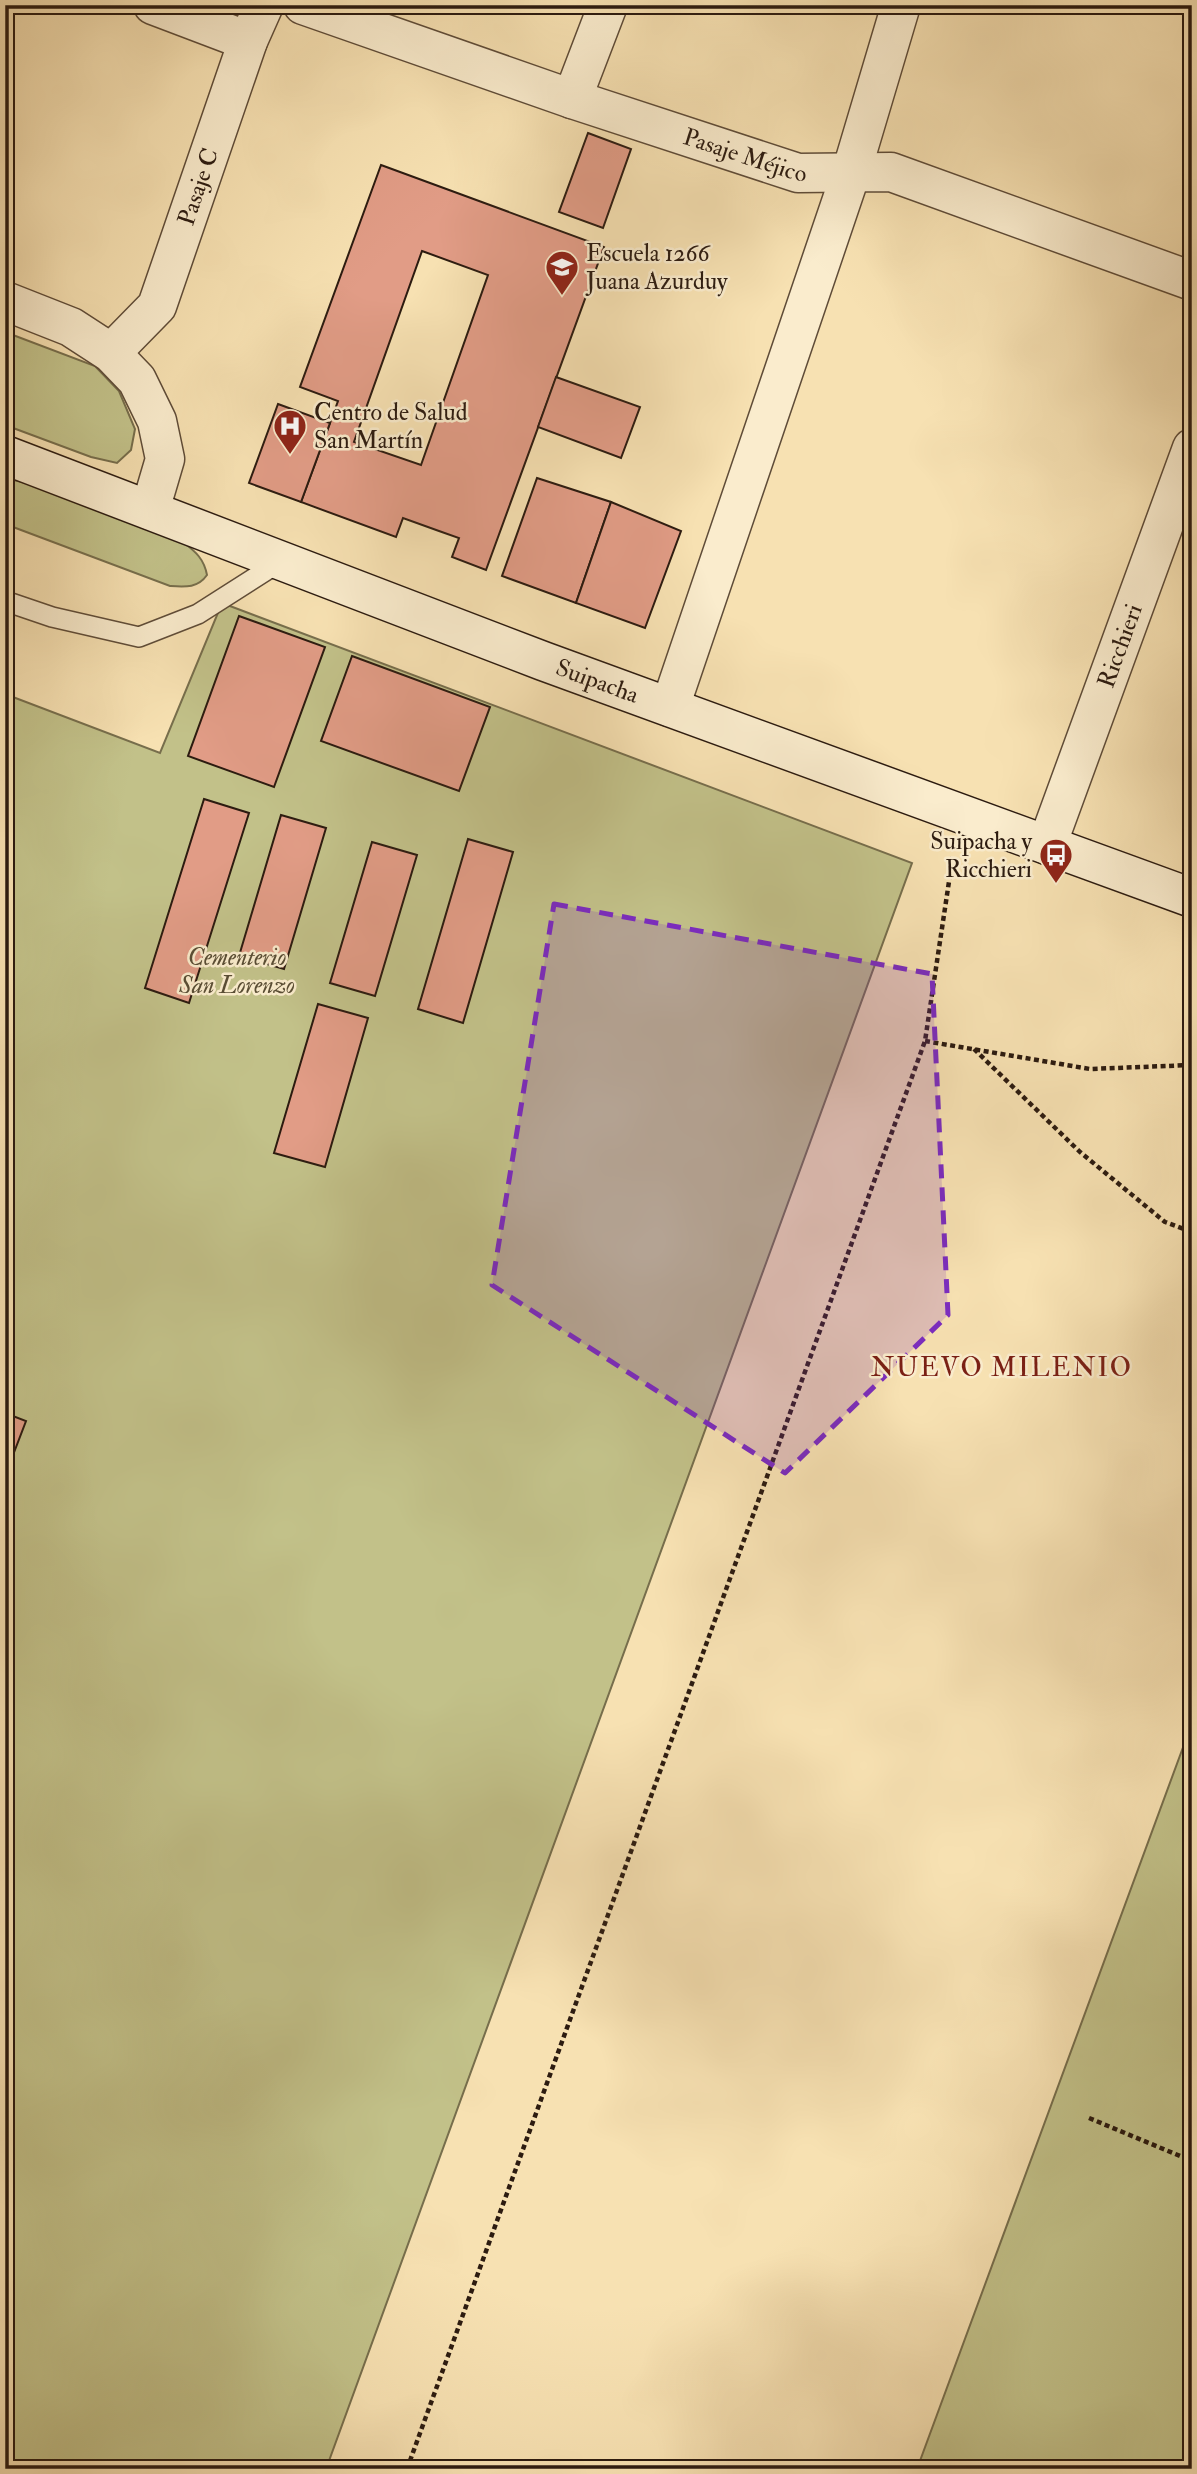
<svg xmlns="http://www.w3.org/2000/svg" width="1197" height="2474" font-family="'IM FELL Double Pica',serif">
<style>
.green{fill:#c2c189;stroke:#776e4c;stroke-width:2}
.building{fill:#e19c86;stroke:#2c1b10;stroke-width:2;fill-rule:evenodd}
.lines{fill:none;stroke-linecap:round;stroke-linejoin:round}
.lane-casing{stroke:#5f4c38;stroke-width:22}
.street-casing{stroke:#5f4c38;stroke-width:41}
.secondary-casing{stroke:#2c1b10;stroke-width:41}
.path{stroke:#2c1b10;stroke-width:4.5;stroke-dasharray:5 3.5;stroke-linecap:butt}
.lane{stroke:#faeccd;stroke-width:19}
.street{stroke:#faeccd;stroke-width:38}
.secondary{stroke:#faeccd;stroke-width:38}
.marked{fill:#7b2cbf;fill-opacity:0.2;stroke:#7b2cbf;stroke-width:5;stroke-dasharray:14 9;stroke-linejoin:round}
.labels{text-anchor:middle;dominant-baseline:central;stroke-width:5;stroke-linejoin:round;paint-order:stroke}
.street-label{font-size:24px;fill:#2c1b10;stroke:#faeccd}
.poi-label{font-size:24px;fill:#2c1b10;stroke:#faeccd;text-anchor:start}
.park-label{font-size:24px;font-style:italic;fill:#594d34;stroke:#faeccd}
.neighbourhood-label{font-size:26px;letter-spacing:2px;fill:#7a1f14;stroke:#faeccd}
</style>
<rect width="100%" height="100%" fill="#f7e1b2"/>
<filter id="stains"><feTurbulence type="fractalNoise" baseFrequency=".00286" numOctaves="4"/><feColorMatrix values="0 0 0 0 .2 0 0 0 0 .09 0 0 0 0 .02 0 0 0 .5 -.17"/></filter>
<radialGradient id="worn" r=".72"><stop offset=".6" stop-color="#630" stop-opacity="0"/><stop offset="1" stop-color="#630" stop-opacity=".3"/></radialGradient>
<g class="green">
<polygon points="5,332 95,366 119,391 135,429 131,450 117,463 91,457 5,425"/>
<path d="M5 478 39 486 183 542C196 552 204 559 207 575 198 588 186 587 170 586L5 524Z"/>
<polygon points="222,603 912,863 326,2469 5,2469 5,694 160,753"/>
<polygon points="1192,1723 1192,2469 917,2469"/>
</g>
<g class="building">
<polygon points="588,133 631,149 603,228 559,212"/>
<path d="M381 165 604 247 486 570 452 557 459 538 439 531 403 518 396 537 301 502 338 401 300 387ZM422 251 488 275 421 465 354 442Z"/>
<polygon points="556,377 640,407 621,458 538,427"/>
<polygon points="278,404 330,423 301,502 249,483"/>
<polygon points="537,478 611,502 576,603 502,576"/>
<polygon points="611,502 681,531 645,628 576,603"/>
<polygon points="239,616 325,647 274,787 188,756"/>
<polygon points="352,656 490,707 459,791 321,741"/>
<polygon points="204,799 249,813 189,1003 145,988"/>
<polygon points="281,815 326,828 284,969 239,956"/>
<polygon points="468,839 513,852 463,1023 418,1009"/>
<polygon points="372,842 417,855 375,996 330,983"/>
<polygon points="318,1004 368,1018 325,1167 274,1153"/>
<polygon points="5,1413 26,1421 5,1476"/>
</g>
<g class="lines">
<defs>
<polyline id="lane" points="5,601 52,617 139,637 198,614 281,561"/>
<g id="street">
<polyline points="153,5 248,41"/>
<path id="s1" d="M303 5 572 99 798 173 891 172 1192 281"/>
<polyline points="572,99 608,5"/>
<polyline points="5,301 71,327 111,353 137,380 157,421 165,459 150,510"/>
<path id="s2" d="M111 353 157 306 248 41 264 5"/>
<polyline points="670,707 851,173 901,5"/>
<path id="s3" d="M1047 845 1192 448"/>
</g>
<g id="secondary">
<path id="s4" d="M5 455 543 661 1192 898"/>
</g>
</defs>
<use href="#lane" class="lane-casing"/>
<use href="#street" class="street-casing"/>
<use href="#secondary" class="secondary-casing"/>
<g class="path">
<polyline points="925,1041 1090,1069 1192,1065"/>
<polyline points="974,1049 1080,1152 1165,1222 1192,1232"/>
<polyline points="1089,2118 1192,2161"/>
<polyline points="407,2469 925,1041 953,855"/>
</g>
<use href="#lane" class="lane"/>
<use href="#street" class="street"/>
<use href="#secondary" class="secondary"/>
</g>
<path class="marked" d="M554 904 932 974 948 1315 785 1473 492 1285Z"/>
<defs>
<symbol id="school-pin" viewBox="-11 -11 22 30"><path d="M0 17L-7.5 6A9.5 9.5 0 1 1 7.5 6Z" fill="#8f2418" stroke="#faeccd"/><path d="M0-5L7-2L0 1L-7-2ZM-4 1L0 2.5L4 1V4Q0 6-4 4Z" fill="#fff"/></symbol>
<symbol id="hospital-pin" viewBox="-11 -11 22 30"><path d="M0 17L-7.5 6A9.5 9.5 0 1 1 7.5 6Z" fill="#8f2418" stroke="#faeccd"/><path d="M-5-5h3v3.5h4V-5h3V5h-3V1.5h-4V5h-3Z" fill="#fff"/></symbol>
<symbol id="bus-pin" viewBox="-11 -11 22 30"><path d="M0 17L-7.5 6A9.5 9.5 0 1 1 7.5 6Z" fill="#8f2418" stroke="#faeccd"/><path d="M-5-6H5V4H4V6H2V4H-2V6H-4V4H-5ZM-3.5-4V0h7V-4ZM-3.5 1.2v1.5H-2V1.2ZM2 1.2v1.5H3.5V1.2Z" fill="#fff"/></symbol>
</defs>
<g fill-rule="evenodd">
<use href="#school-pin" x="543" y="248" width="38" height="52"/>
<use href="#hospital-pin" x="271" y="407" width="38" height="52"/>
<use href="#bus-pin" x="1037" y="836" width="38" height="52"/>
</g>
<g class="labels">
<g class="street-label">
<text stroke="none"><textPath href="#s1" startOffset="467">Pasaje Méjico</textPath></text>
<text stroke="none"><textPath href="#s2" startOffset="192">Pasaje C</textPath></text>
<text stroke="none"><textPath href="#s3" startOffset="212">Ricchieri</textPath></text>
<text stroke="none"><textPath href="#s4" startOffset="634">Suipacha</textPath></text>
</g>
<g class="poi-label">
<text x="586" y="253">Escuela 1266<tspan x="586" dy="28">Juana Azurduy</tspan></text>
<text x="314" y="412">Centro de Salud<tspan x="314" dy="28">San Martín</tspan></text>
<text x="1032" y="841" text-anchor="end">Suipacha y<tspan x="1032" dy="28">Ricchieri</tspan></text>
</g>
<g class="park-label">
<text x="237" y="957">Cementerio<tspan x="237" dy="28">San Lorenzo</tspan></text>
</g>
<g class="neighbourhood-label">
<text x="1002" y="1368">NUEVO MILENIO</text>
</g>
</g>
<rect width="1197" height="2474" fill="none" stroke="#f7e1b2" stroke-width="28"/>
<rect x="7" y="7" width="1183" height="2460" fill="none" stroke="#2c1b10" stroke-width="3.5"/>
<rect x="14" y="14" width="1169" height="2446" fill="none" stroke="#2c1b10" stroke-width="2"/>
<rect width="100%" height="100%" filter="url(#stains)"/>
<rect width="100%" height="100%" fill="url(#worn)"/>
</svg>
